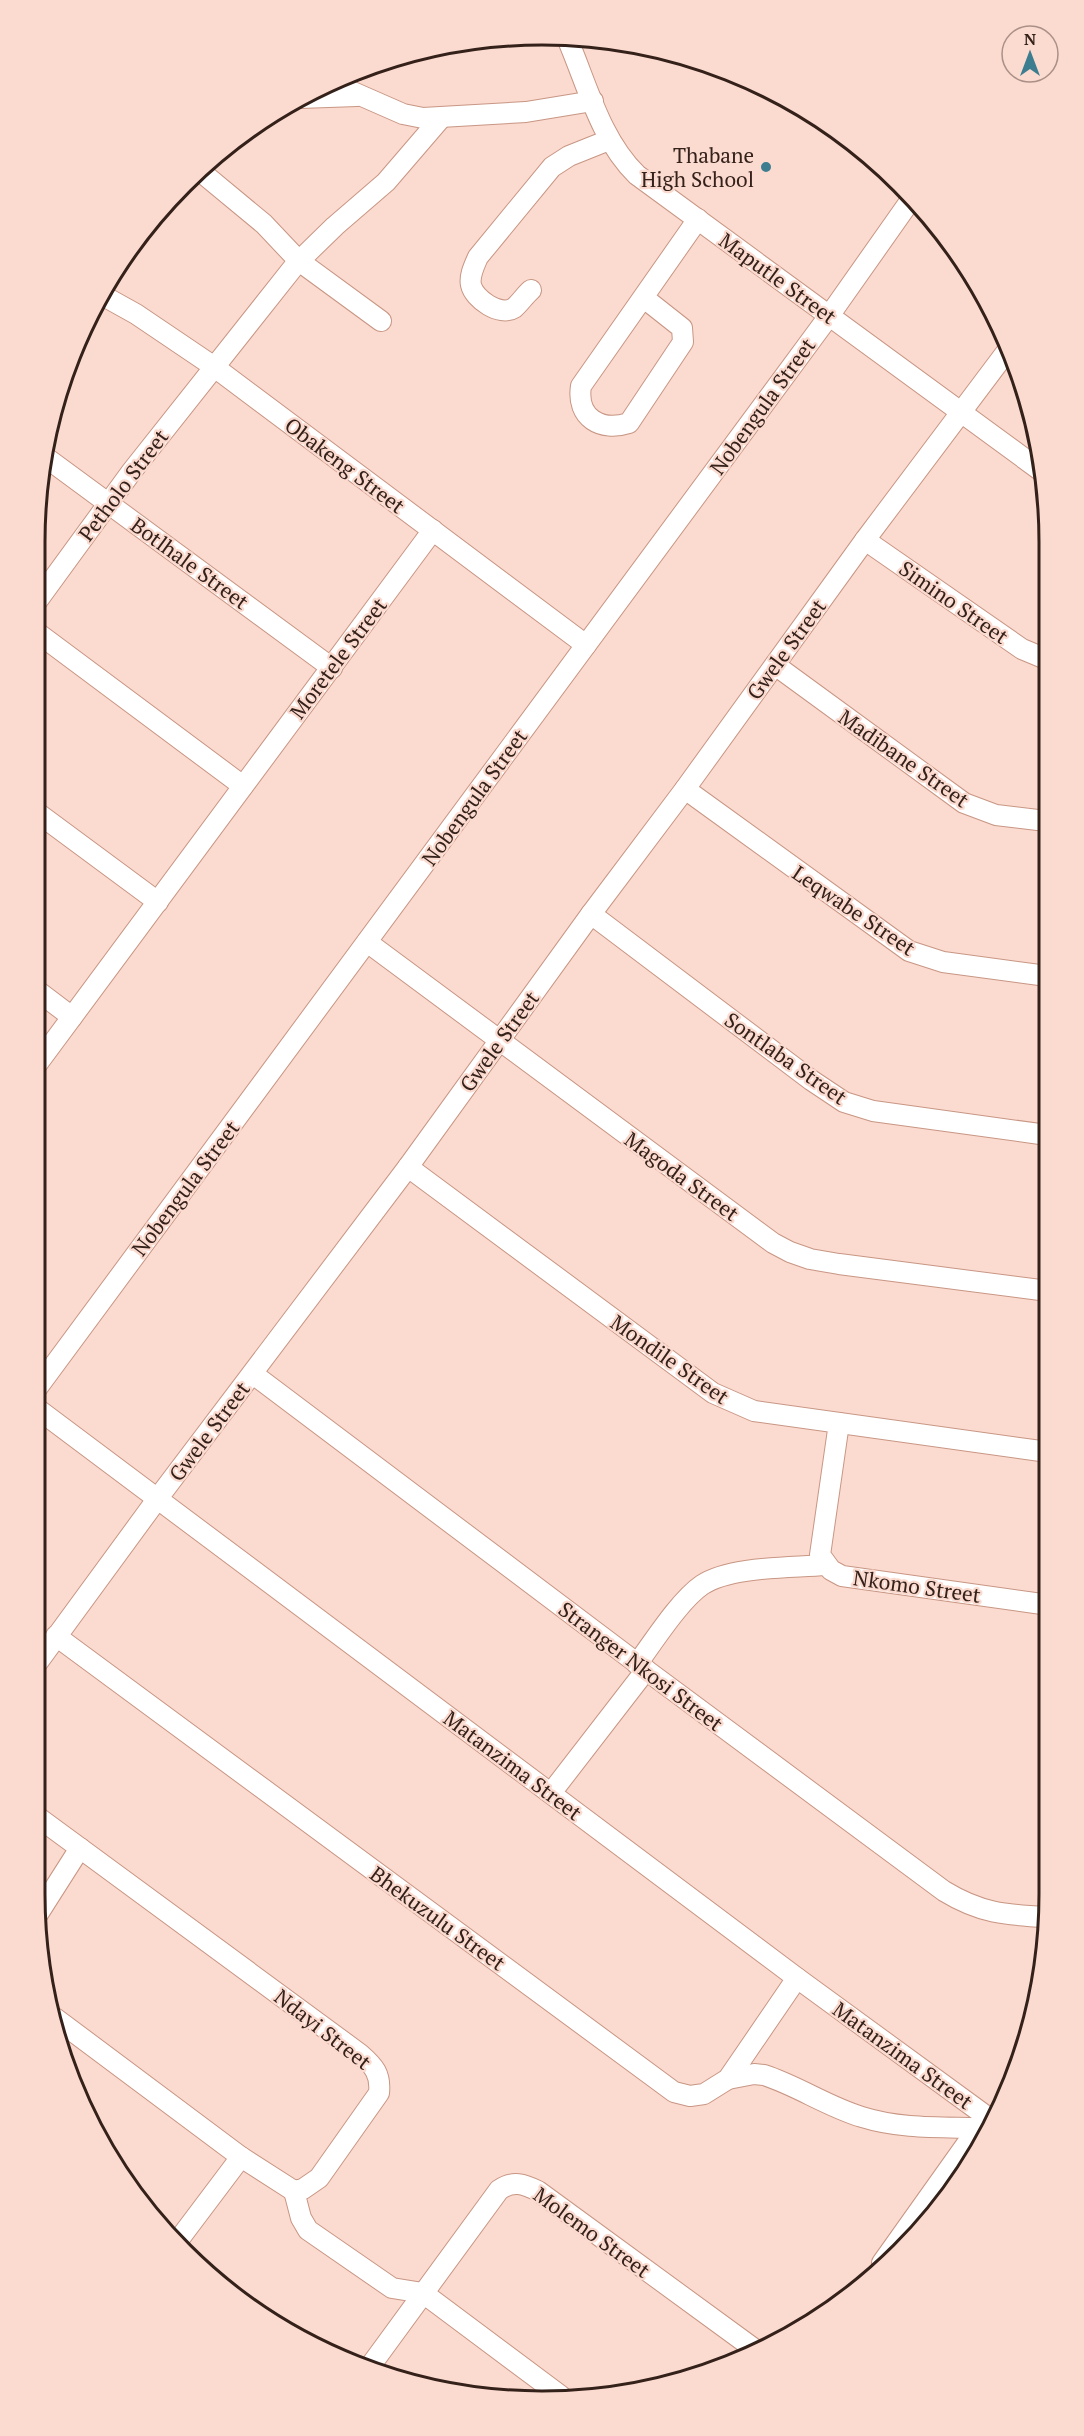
<svg xmlns="http://www.w3.org/2000/svg" width="1084" height="2436" font-family="'PT Serif',serif">
<style>
.lines{fill:none;stroke-linecap:round;stroke-linejoin:round}
.minor-casing{stroke:#c89684;stroke-width:22}
.minor{stroke:#fff;stroke-width:20}
.poi-dot{fill:#3c7d90;stroke:#fbdacf;stroke-width:2}
.labels{text-anchor:middle;dominant-baseline:central;stroke-width:4.5;stroke-linejoin:round;paint-order:stroke}
.poi-label{font-size:21px;fill:#34211a;stroke:#fbdacf;text-anchor:end}
.street-label{font-size:21px;fill:#34211a;stroke:#fbdacf}
.rim{fill:none;stroke:#34211a;stroke-width:3}
</style>
<rect width="100%" height="100%" fill="#fbdacf"/>
<g class="lines">
<defs>
<g id="minor">
<path d="M567 38C587 84 600 139 637 175L1044 473"/>
<polyline points="330,82 403,114 423,118 526,112 593,101"/>
<polyline points="300,98 357,96"/>
<polyline points="200,171 264,224 299,261 381,321"/>
<path d="M531 290C525 295 520 303 514 308 500 317 474 299 471 285 469 276 474 266 478 257L552 167 569 156 609 140"/>
<polyline points="100,294 136,314 213,366 586,645"/>
<path d="M644 298 682 328 683 342 629 423C601 432 576 418 581 386L698 219"/>
<polyline points="48,459 332,668"/>
<polyline points="865,540 1022,649 1046,659"/>
<polyline points="35,604 132,471 296,264 335,226 386,182 441,118"/>
<polyline points="35,631 243,786"/>
<polyline points="775,665 964,803 996,815 1046,821"/>
<polyline points="685,789 909,951 943,962 1047,976"/>
<polyline points="35,811 158,902"/>
<polyline points="591,914 811,1080 844,1102 873,1111 1047,1135"/>
<polyline points="367,942 773,1243 790,1252 810,1259 839,1264 1048,1291"/>
<polyline points="35,989 72,1017"/>
<polyline points="35,1067 433,530"/>
<polyline points="408,1167 713,1393 754,1411 1048,1452"/>
<path d="M253 1374 646 1670 944 1891C980 1913 1005 1915 1046 1917"/>
<polyline points="35,1391 829,316 910,201"/>
<polyline points="35,1407 797,1978 986,2116 995,2119"/>
<polyline points="839,1423 820,1555 831,1570 842,1576 1049,1605"/>
<polyline points="56,1636 674,2092 690,2096 704,2094 728,2079 797,1978"/>
<path d="M637 1664C654 1641 680 1600 702 1585 730 1566 791 1568 825 1565"/>
<polyline points="35,1666 158,1498 408,1167 591,914 685,789 865,540 1010,347"/>
<polyline points="551,1793 646,1670"/>
<path d="M35 1815 360 2054C374 2066 381 2074 379 2093L319 2178 303 2189 294 2191 241 2157 55 2018"/>
<polyline points="38,1914 80,1848"/>
<path d="M728 2079 754 2074 764 2075C798 2086 828 2107 862 2117 900 2129 940 2127 978 2128"/>
<polyline points="294,2191 301,2218 308,2230 392,2288 423,2293 561,2396"/>
<polyline points="177,2242 241,2157"/>
<polyline points="882,2263 983,2121"/>
<path d="M371 2365 499 2190C513 2180 524 2184 538 2191L757 2351"/>
</g>
</defs>
<use href="#minor" class="minor-casing"/>
<use href="#minor" class="minor"/>
</g>
<circle class="poi-dot" cx="766" cy="167" r="6"/>
<g class="labels">
<g class="poi-label">
<text x="754" y="155">Thabane<tspan x="754" dy="24">High School</tspan></text>
</g>
<g class="street-label">
<text transform="translate(778 278) rotate(36)">Maputle Street</text>
<text transform="translate(762 406) rotate(-54)">Nobengula Street</text>
<text transform="translate(345 465) rotate(37)">Obakeng Street</text>
<text transform="translate(123 485) rotate(-53)">Petholo Street</text>
<text transform="translate(190 563) rotate(36)">Botlhale Street</text>
<text transform="translate(954 602) rotate(35)">Simino Street</text>
<text transform="translate(786 649) rotate(-54)">Gwele Street</text>
<text transform="translate(338 658) rotate(-53)">Moretele Street</text>
<text transform="translate(904 758) rotate(35)">Madibane Street</text>
<text transform="translate(474 797) rotate(-54)">Nobengula Street</text>
<text transform="translate(854 910) rotate(34)">Leqwabe Street</text>
<text transform="translate(499 1041) rotate(-54)">Gwele Street</text>
<text transform="translate(786 1058) rotate(35)">Sontlaba Street</text>
<text transform="translate(682 1176) rotate(36)">Magoda Street</text>
<text transform="translate(185 1188) rotate(-53)">Nobengula Street</text>
<text transform="translate(670 1359) rotate(35)">Mondile Street</text>
<text transform="translate(209 1431) rotate(-53)">Gwele Street</text>
<text transform="translate(917 1586) rotate(8)">Nkomo Street</text>
<text transform="translate(641 1666) rotate(37)">Stranger Nkosi Street</text>
<text transform="translate(513 1765) rotate(37)">Matanzima Street</text>
<text transform="translate(438 1918) rotate(36)">Bhekuzulu Street</text>
<text transform="translate(323 2029) rotate(38)">Ndayi Street</text>
<text transform="translate(903 2055) rotate(36)">Matanzima Street</text>
<text transform="translate(592 2232) rotate(36)">Molemo Street</text>
</g>
</g>
<path d="M0 0H1084V2436H0ZM542 45H542A497 497 0 0 1 1039 542V1894A497 497 0 0 1 542 2391H542A497 497 0 0 1 45 1894V542A497 497 0 0 1 542 45Z" fill="#fbdacf" fill-rule="evenodd"/>
<path class="rim" d="M542 45H542A497 497 0 0 1 1039 542V1894A497 497 0 0 1 542 2391H542A497 497 0 0 1 45 1894V542A497 497 0 0 1 542 45Z"/>
<g transform="translate(1030 54)"><circle r="28" fill="#fbdacf" stroke="#ab9087" stroke-width="1.5"/>
<path d="M0-4.5L10 22L0 15L-10 22Z" fill="#3c7d90"/>
<text y="-9" font-size="16" font-weight="bold" text-anchor="middle" fill="#34211a">N</text>
</g>
</svg>
